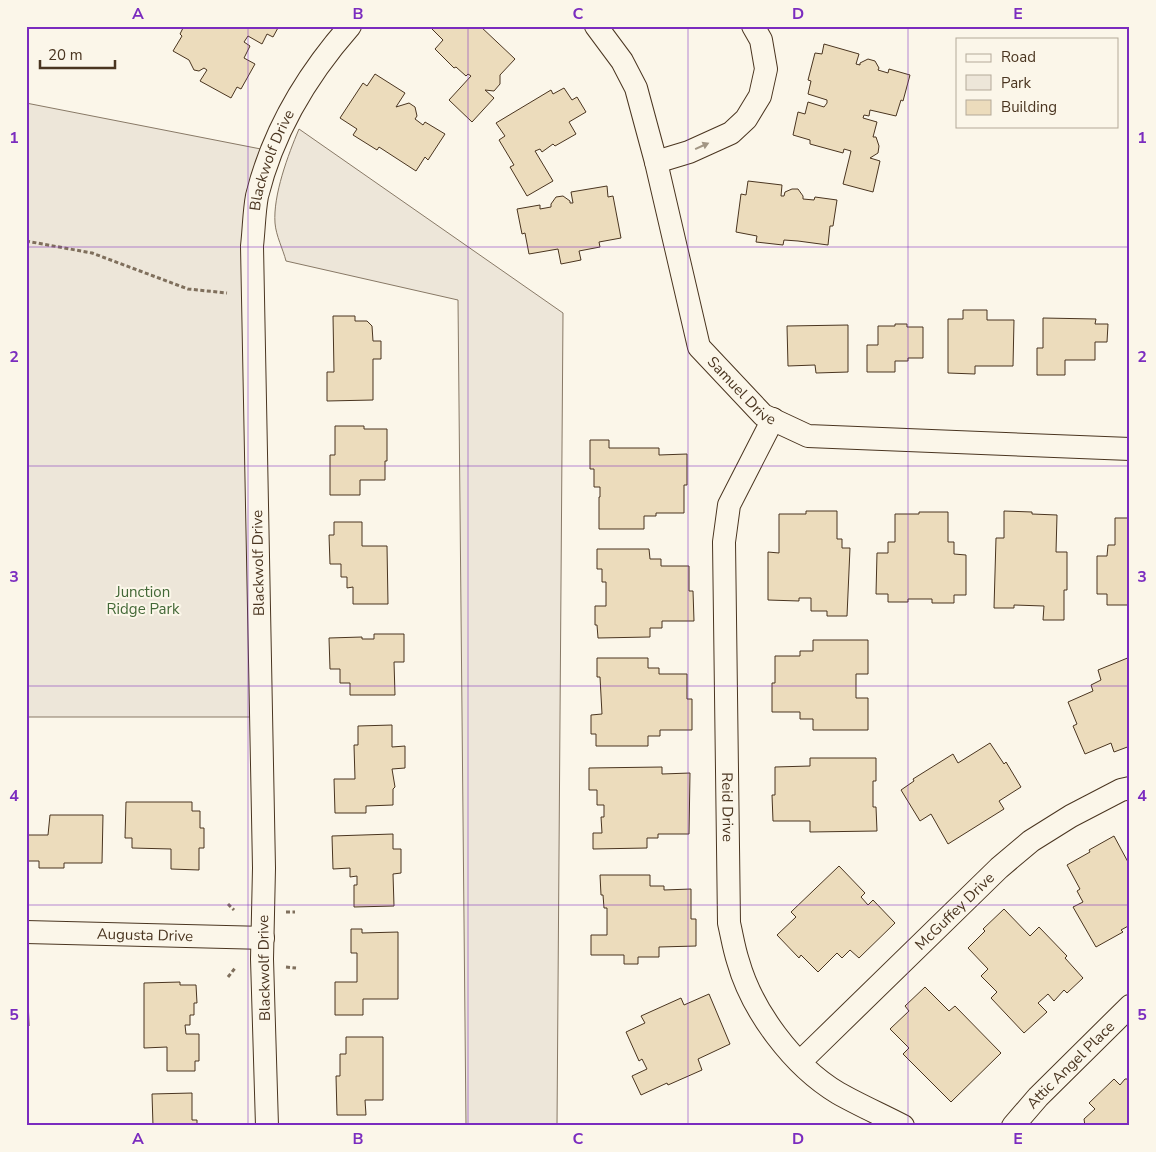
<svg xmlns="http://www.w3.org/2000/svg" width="1156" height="1152" font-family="'Nunito Sans',sans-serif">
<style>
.green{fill:#ede6d9;stroke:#887966}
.building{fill:#ecdcbc;stroke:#4a3520}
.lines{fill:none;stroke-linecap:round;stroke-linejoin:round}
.street-casing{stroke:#4a3520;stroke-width:24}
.path{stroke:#7f6f5c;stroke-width:3;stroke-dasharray:4 2.5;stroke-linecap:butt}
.street{stroke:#fbf6e9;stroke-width:22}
.oneway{fill:#a29684}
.grid{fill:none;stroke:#7b2cbf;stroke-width:1;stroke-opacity:0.55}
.labels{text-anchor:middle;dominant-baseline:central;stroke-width:4;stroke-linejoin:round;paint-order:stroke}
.street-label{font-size:15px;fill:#4a3520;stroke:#fbf6e9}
.park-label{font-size:15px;fill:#436837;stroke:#fbf6e9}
.neatline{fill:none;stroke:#7b2cbf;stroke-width:2}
.grid-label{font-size:16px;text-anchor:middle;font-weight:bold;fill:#7b2cbf}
</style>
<rect width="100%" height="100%" fill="#fbf6e9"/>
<g class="green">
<polygon points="26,103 271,151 257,197 261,717 26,717"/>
<path d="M299 129 563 313 557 1126H466L458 300 286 261C283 249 276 236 275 223 273 195 288 155 299 129Z"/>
</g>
<g class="building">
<polygon points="184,26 279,26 273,37 267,34 262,44 248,36 244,42 250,46 244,58 255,64 241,89 237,87 231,98 200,81 207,70 204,68 199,71 194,70 189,60 173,51 182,36 180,34"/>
<polygon points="480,26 515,59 500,75 500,84 494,91 485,90 494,98 472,122 449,100 471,76 468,74 466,76 456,67 454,68 435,49 443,40 430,27"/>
<polygon points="824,44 859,54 856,64 860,65 860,63 868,59 875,61 879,68 878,70 888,73 889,69 910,75 903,101 901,100 896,116 870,110 869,116 864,115 863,118 877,122 873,137 876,137 879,146 878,153 870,158 880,161 873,192 843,184 851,151 844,149 843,153 810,144 810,140 793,135 798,112 805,114 808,102 824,107 827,103 827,100 808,94 811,81 808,80 815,53 822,54"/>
<polygon points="375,74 405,93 396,107 409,103 415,107 417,116 415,119 423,125 425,122 445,134 428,160 425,157 416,171 379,147 377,150 353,135 357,129 340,118 363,83 367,86"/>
<polygon points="564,88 572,100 577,97 586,112 569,122 576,134 555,146 553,144 542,152 540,149 535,151 553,181 527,196 510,167 514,165 499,140 505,136 496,123 551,90 553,94"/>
<polygon points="748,181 782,185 781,196 784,196 785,192 792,189 798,189 803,196 803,199 814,200 815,197 837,200 833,226 830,226 828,245 798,241 784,240 783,245 756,242 757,236 736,232 741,194 746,195"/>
<polygon points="607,186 608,197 613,196 621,238 599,242 600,247 579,251 581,260 561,264 558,249 529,254 525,233 522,234 517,209 540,205 540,209 551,207 551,204 556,197 563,196 570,201 570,203 573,203 571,192"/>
<polygon points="963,310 987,310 987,320 1014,320 1013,366 975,366 975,374 948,373 948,319 963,319"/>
<polygon points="333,316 355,316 355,321 367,321 372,326 373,341 381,341 381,359 373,359 373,400 327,401 327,372 334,372"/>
<polygon points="1043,318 1096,319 1095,324 1108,324 1107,342 1095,342 1095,360 1065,360 1065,375 1037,375 1037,348 1043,348"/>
<polygon points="895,324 907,324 907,327 923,327 923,358 908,358 908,361 895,361 895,372 867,372 867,345 878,345 878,326 895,326"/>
<polygon points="848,325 848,372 816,373 815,365 788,366 787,326"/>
<polygon points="335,426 364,426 364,429 387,429 387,461 385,461 385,480 360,480 360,495 330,495 330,455 335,455"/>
<polygon points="590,440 609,440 609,448 659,448 659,455 687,454 687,485 684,485 684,513 656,513 656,516 644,516 644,529 599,529 599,497 600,497 600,487 594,487 594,469 590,469"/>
<polygon points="806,511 837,511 837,539 842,539 842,548 850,548 847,616 827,616 827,611 811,611 811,598 799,598 799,601 768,600 768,552 779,553 779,514 806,514"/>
<polygon points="1004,511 1032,512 1032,514 1057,515 1056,552 1067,552 1067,590 1064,590 1064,620 1043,620 1044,606 1014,605 1014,608 994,608 996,538 1004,538"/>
<polygon points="919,512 948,512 948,542 954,542 954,554 966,555 966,595 954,595 954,603 932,603 932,599 908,599 908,602 888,602 888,594 876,594 877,553 888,553 888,542 895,542 895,514 919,514"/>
<polygon points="1115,518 1130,518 1130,605 1107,605 1107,594 1097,594 1097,556 1107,556 1108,545 1115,545"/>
<polygon points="334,522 362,522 362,546 387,546 388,604 353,604 353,587 347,588 347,577 341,577 341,564 330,564 329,535 334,535"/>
<polygon points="597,549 649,549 650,559 661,559 661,566 689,566 689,591 693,591 694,621 662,621 662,628 650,628 650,637 598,638 597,625 595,625 595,606 606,606 606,582 602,582 602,569 597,569"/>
<polygon points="374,634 404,634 404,662 394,662 395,695 350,695 350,683 340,683 340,669 330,669 329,638 362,637 362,639 374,639"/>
<polygon points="813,640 868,640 868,674 856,674 856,698 868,698 868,730 813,730 813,719 800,719 800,712 772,712 772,683 775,683 775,656 800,656 800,651 813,651"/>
<polygon points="1130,657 1130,746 1114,752 1111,743 1085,754 1073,726 1077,724 1068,702 1093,691 1091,685 1101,680 1098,670"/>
<polygon points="597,658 648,658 648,668 659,668 659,674 687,674 687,699 692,699 692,730 660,730 660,736 648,736 648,746 596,746 596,734 591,734 591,715 602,714 600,677 597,677"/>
<polygon points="392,725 392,747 405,746 405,768 392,769 395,787 393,789 393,805 366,806 366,813 335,813 334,779 355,779 354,745 358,745 358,726"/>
<polygon points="990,743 1004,764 1006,762 1021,787 999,801 1004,809 948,844 931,814 920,821 901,790 914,781 913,779 953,754 958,763"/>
<polygon points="810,758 876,758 876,781 873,781 873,807 876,807 877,831 810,832 810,821 773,821 772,795 775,795 775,767 810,766"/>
<polygon points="662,767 662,774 690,773 689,834 658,834 658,838 647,838 647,848 593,849 593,833 602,833 601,817 604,817 604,805 597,805 597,790 589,790 589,768"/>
<polygon points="126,802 192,802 192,811 200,811 200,828 204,828 204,848 199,848 199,870 171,869 171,849 132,848 132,838 125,838"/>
<polygon points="50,815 103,815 102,863 64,863 64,868 39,868 39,861 27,861 27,835 48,835"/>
<polygon points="393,834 393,849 401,849 401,873 393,874 394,906 354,907 354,885 357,885 357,876 350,877 350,868 333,869 332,836"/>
<polygon points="1114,836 1128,862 1130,862 1130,925 1121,930 1123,932 1096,947 1073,907 1083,902 1077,891 1080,889 1067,865 1090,852 1089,850"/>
<polygon points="839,866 865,893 861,897 868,905 873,900 895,923 859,958 850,950 842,958 837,953 818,972 801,955 799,958 777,935 796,917 791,912"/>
<polygon points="600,875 650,875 650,886 664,886 664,890 691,889 691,919 696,919 696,946 659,947 659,957 638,957 638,964 624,964 624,955 591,955 591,935 607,935 607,908 604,908 603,895 601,895"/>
<polygon points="1004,909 1030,936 1039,927 1067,956 1065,958 1083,978 1067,993 1064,990 1054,1001 1048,994 1038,1003 1047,1012 1024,1033 991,998 997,992 981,976 988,969 968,948 985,931 983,929"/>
<polygon points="351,929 362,929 362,933 398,932 398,999 363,999 363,1015 335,1015 335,982 357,982 357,953 351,953"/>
<polygon points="180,982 180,985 196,985 197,1003 194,1003 194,1015 190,1015 190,1025 185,1025 186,1034 199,1034 199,1061 195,1061 195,1071 167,1071 167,1047 144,1048 144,983"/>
<polygon points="925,987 949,1011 955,1006 1001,1053 951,1102 903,1054 909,1048 890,1029 909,1011 905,1006"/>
<polygon points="709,994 730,1044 698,1059 702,1070 668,1085 667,1083 641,1095 632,1076 647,1069 642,1059 639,1061 626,1032 645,1023 641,1016 681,998 684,1005"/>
<polygon points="26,997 28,997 29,1026 26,1026"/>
<polygon points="346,1037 383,1037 383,1100 365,1100 366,1115 337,1115 336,1076 340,1076 340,1054 346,1054"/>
<polygon points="1114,1079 1120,1085 1125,1079 1130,1079 1130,1126 1085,1126 1084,1119 1095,1109 1089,1103"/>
<polygon points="192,1093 192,1120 197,1120 197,1126 153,1126 152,1094"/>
</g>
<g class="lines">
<defs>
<g id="street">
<path id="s1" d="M596 26 622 61 636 88 656 162 699 347 763 415 808 436 1130 449"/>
<polyline points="656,162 689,152 731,133 746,119 760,96 766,69 761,40 753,26"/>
<path id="s2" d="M773 419 729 505 724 542 729 923C732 936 734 949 738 961 752 1011 793 1066 838 1093 859 1105 882 1115 903 1126"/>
<path id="s3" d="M26 932 263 938"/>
<path id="s4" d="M800 1062 999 868 1031 841 1071 816 1121 790 1130 788"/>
<path id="s5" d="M267 1126 262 959 264 868 252 246C254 229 254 212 257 196 273 131 306 76 350 26"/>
<path id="s6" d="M1013 1126 1038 1097 1130 1006"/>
</g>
</defs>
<use href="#street" class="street-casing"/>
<g class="path">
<polyline points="26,241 92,253 188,289 227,293"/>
<polyline points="228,904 234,910"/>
<polyline points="286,912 295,912"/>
<polyline points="286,967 296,968"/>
<polyline points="228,977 236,967"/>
</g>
<use href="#street" class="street"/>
</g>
<defs><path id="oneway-solid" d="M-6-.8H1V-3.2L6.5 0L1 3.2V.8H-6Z" transform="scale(1.25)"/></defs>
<use class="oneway" href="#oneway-solid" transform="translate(702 146) rotate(-24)"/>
<path class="grid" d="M248 26V1126M468 26V1126M688 26V1126M908 26V1126M26 247H1130M26 466H1130M26 686H1130M26 905H1130"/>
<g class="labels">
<g class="street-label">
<text stroke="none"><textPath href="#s5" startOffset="969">Blackwolf Drive</textPath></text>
<text stroke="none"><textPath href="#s1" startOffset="402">Samuel Drive</textPath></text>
<text transform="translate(258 563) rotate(-91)">Blackwolf Drive</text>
<text stroke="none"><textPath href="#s2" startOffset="399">Reid Drive</textPath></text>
<text stroke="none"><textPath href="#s4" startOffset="216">McGuffey Drive</textPath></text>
<text stroke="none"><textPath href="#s3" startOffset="119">Augusta Drive</textPath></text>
<text transform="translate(264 968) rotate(-91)">Blackwolf Drive</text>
<text stroke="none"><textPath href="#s6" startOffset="84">Attic Angel Place</textPath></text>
</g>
<g class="park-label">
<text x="143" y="592">Junction<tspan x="143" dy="17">Ridge Park</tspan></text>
</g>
</g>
<rect width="1156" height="1152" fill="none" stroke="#fbf6e9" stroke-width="55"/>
<rect x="956" y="38" width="162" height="90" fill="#fbf6e9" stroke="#b4a999"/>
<rect x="966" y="54" width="25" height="8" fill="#fbf6e9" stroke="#b4a999"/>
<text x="1001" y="62" font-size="15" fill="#4a3520">Road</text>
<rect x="966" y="75" width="25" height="15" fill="#ede6d9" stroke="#b4a999"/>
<text x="1001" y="88" font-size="15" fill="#4a3520">Park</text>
<rect x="966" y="100" width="25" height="15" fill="#ecdcbc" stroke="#b4a999"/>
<text x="1001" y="112" font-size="15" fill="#4a3520">Building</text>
<path d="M40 60v8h75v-8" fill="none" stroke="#4a3520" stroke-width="2.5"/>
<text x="48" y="60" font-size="15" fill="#4a3520" stroke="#fbf6e9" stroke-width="4" paint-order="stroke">20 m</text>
<rect x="28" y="28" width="1100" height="1096" class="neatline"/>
<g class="grid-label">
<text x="138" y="19">A</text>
<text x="358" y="19">B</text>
<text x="578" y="19">C</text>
<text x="798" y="19">D</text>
<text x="1018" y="19">E</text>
<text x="14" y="143">1</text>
<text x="1142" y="143">1</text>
<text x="14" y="362">2</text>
<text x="1142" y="362">2</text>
<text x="14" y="582">3</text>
<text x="1142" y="582">3</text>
<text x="14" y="801">4</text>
<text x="1142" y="801">4</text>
<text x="14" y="1020">5</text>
<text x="1142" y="1020">5</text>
<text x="138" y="1144">A</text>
<text x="358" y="1144">B</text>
<text x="578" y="1144">C</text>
<text x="798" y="1144">D</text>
<text x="1018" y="1144">E</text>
</g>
</svg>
